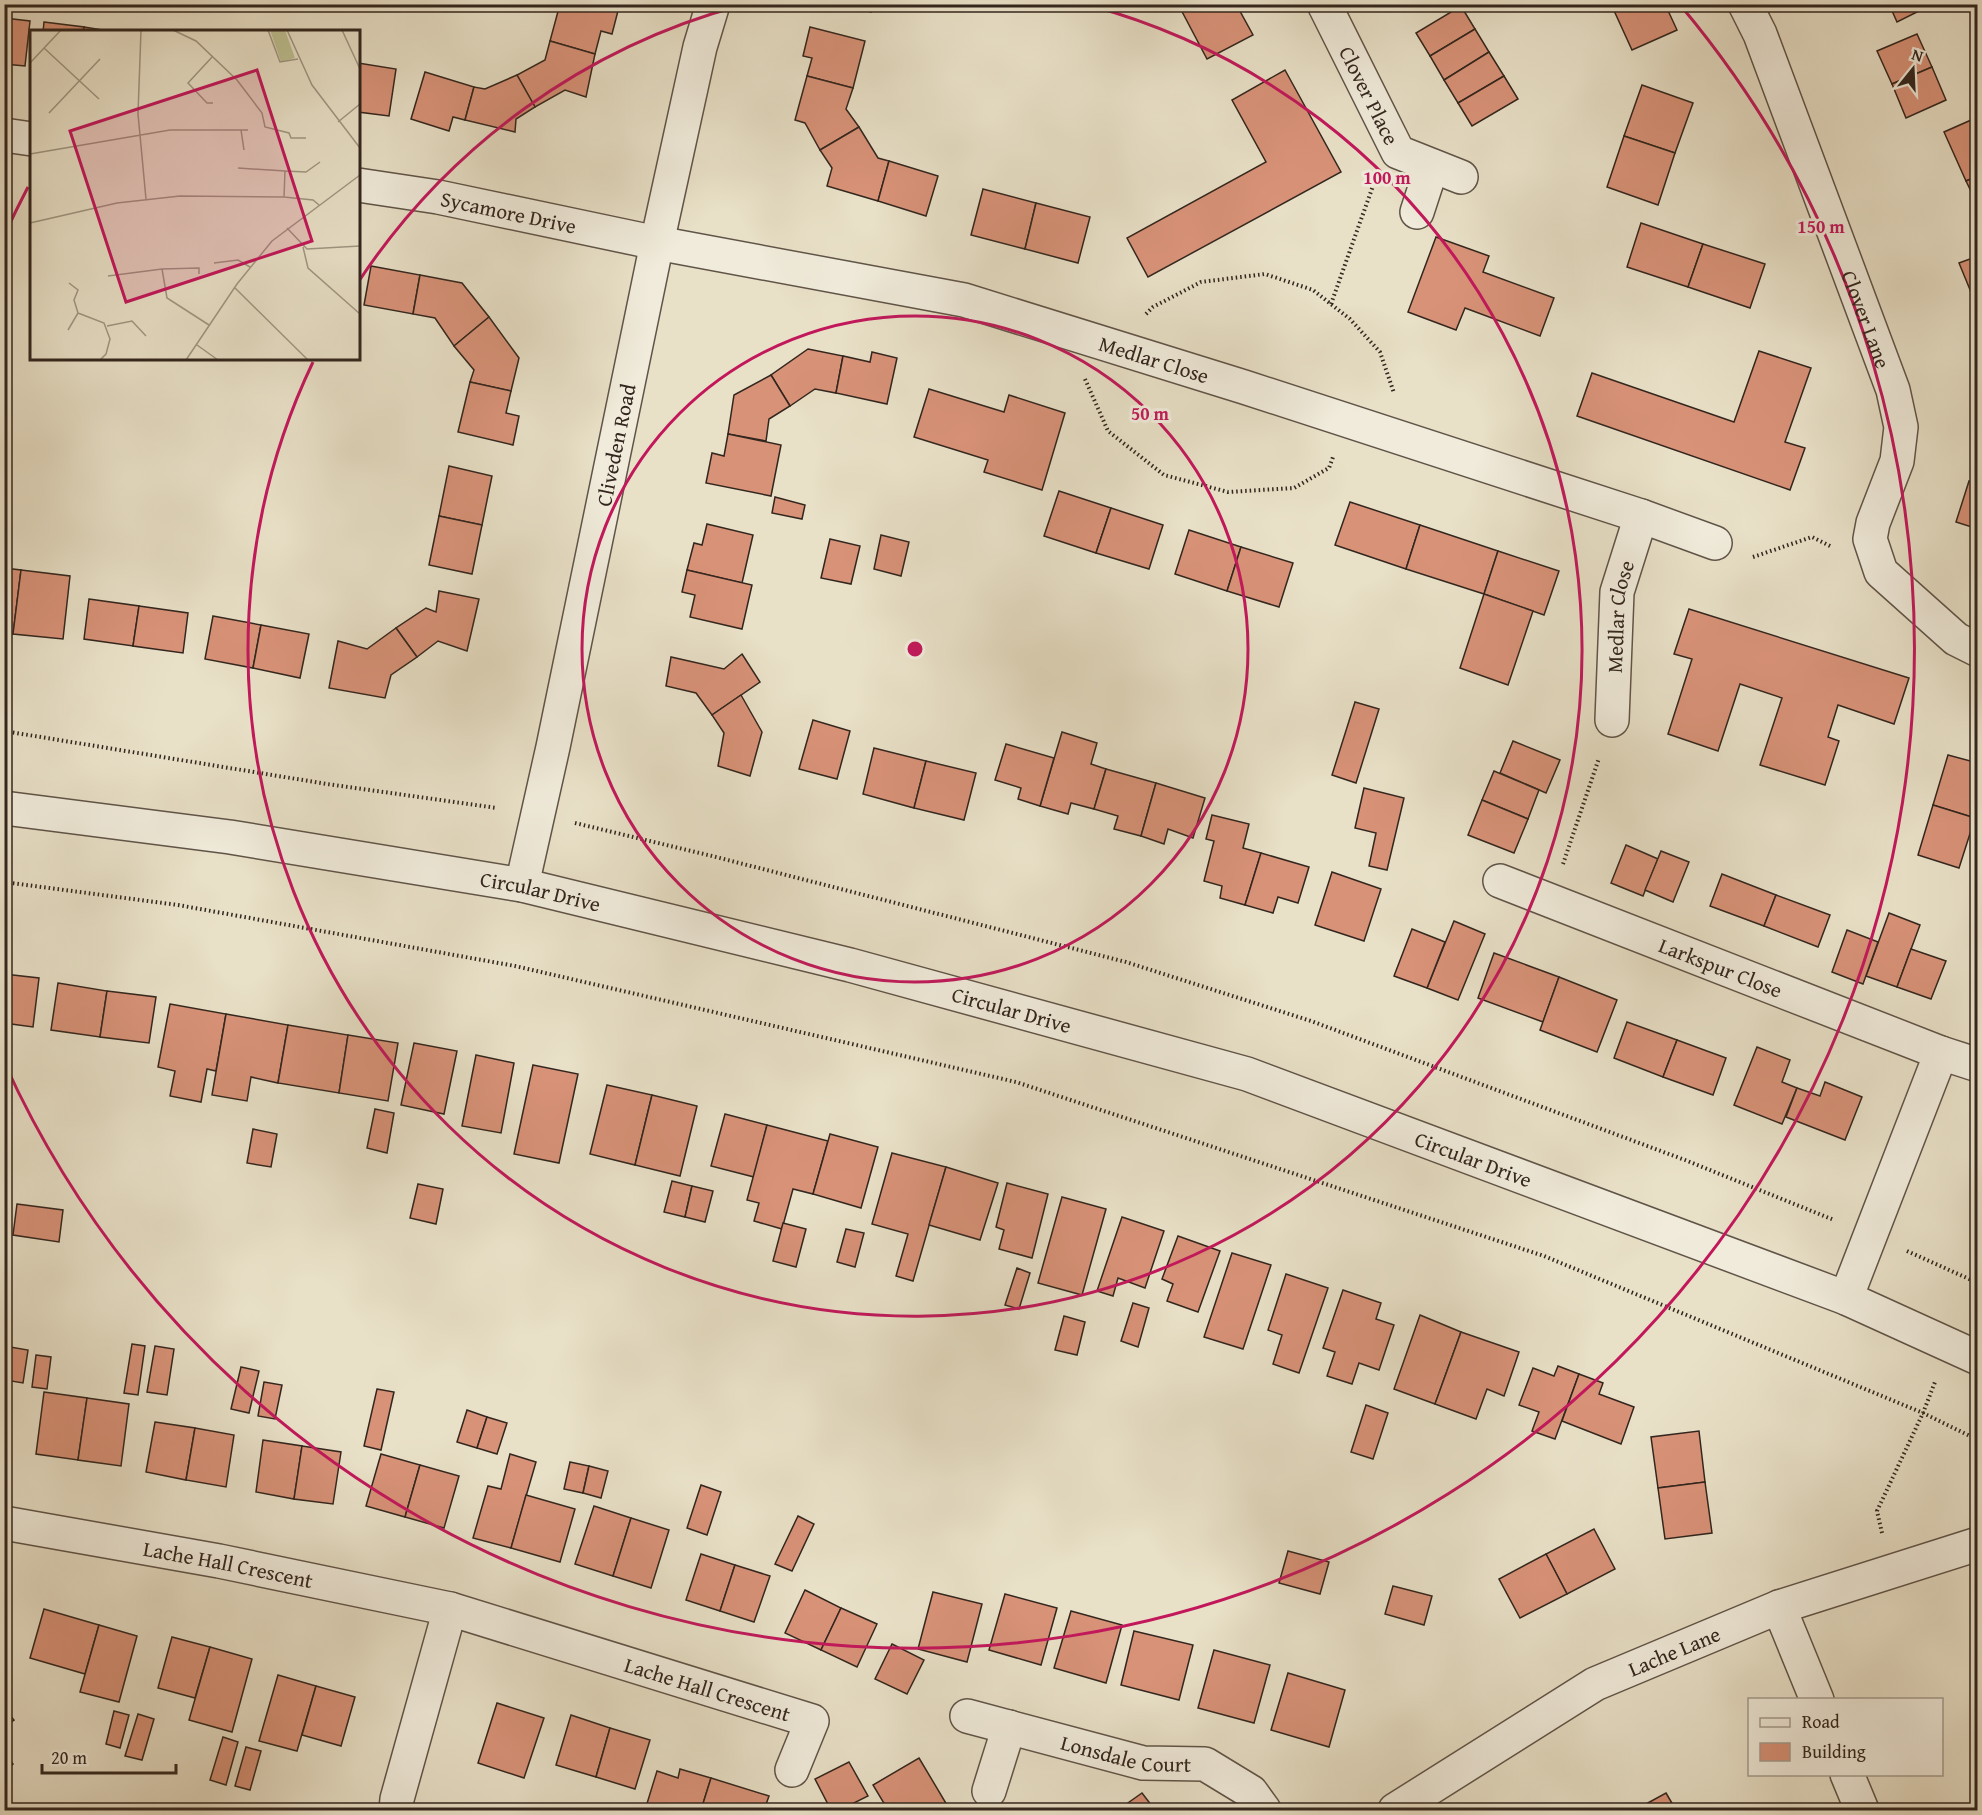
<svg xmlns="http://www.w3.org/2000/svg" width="1982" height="1815" font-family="'Gentium Book Plus',serif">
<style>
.building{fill:#d89278;stroke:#33261e;stroke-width:1.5}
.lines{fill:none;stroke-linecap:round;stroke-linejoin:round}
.minor-casing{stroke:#605448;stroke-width:36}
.tertiary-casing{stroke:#605448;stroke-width:36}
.path{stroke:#33261e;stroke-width:4;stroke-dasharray:1.5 3;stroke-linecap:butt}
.minor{stroke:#f0ebdb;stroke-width:33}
.tertiary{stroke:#f0ebdb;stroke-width:33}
.ring{fill:none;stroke:#c2185b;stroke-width:3}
.labels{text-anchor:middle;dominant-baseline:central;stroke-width:6;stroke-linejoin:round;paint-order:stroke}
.street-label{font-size:21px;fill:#33261e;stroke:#f0ebdb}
.inset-road{fill:none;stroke:#a09683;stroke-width:1.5}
.view{fill:#c2185b;fill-opacity:0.15;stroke:#c2185b;stroke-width:3}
.inset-edge{fill:none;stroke:#33261e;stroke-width:3}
.centre{fill:#c2185b;stroke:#f0ebdb;stroke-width:3}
.ring-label{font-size:18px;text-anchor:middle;font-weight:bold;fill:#c2185b;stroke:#f0ebdb;stroke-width:6;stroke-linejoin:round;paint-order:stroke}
</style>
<rect width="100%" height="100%" fill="#e8e0c7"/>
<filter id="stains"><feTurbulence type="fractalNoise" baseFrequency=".00333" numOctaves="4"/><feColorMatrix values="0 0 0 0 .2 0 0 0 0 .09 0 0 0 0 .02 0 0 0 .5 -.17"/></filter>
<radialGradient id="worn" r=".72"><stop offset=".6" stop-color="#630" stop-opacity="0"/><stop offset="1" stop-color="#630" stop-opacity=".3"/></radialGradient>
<g class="building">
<polygon points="560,4 611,4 619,7 612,34 601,31 595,54 550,41"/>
<polygon points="846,4 873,4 871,12"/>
<polygon points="1178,4 1236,4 1253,35 1207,59"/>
<polygon points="1611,4 1665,4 1677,30 1632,50"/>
<polygon points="1889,4 1933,4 1897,22"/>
<polygon points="1461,6 1475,29 1430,56 1416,33"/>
<polygon points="4,18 30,21 25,66 4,64"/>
<polygon points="44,22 84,27 83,32 43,32"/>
<polygon points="84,27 115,32 83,32"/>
<polygon points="810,27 865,41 853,88 807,76 812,58 803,56"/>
<polygon points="1475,29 1489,52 1444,80 1430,56"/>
<polygon points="1917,34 1932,67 1892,84 1877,51"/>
<polygon points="550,41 595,54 586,97 565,90 535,107 517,75 545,60"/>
<polygon points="1489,52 1504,76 1458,103 1444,80"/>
<polygon points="358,63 396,69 389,116 358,112"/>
<polygon points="1932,67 1946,100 1906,118 1892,84"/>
<polygon points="1285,70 1341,172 1148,277 1127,238 1266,162 1232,100"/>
<polygon points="425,72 474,87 465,120 453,117 449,131 411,119"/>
<polygon points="517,75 535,107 516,119 515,132 465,120 474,87 485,89"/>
<polygon points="807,76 853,88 846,109 859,127 820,150 805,123 795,120"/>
<polygon points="1504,76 1518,99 1472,126 1458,103"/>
<polygon points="1642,85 1693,103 1675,153 1624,136"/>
<polygon points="1978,117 1978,176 1966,181 1944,132"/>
<polygon points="859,127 878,158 889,161 878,201 827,186 832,168 820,150"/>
<polygon points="1624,136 1675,153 1658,205 1607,187"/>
<polygon points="889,161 938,176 926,216 878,201"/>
<polygon points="1978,176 1978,206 1966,181"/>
<polygon points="983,189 1036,203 1025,249 971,235"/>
<polygon points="1036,203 1090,217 1078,263 1025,249"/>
<polygon points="1641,223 1703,244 1688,287 1627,267"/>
<polygon points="1436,237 1489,256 1483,272 1554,298 1540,336 1465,308 1456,330 1408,312"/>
<polygon points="1703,244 1765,264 1750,308 1688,287"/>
<polygon points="1978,256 1978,295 1973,297 1959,263"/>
<polygon points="371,266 420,275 413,314 364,305"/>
<polygon points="420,275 462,283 489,317 454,346 435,318 413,314"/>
<polygon points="489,317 519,358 511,391 470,382 474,370 454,346"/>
<polygon points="808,349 843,356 836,393 815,389 790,406 771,375"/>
<polygon points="1759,351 1811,368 1785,442 1805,448 1790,490 1577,416 1592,373 1734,422"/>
<polygon points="872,352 897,358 887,404 836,393 843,356 870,362"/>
<polygon points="771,375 790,406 769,419 766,441 728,434 734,395"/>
<polygon points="470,382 511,391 506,413 519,416 513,445 458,432"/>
<polygon points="929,389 1004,412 1009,395 1065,413 1042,490 984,472 988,460 914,437"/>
<polygon points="728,434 781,445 771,496 706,483 712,453 724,456"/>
<polygon points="449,466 492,476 482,525 439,516"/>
<polygon points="1969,481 1978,484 1978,529 1956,522"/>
<polygon points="1059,491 1111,508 1096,553 1044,536"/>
<polygon points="775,497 805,505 802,519 772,513"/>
<polygon points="1350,502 1420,525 1406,569 1335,545"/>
<polygon points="1111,508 1163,525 1149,569 1096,553"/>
<polygon points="439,516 482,525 472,574 429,565"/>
<polygon points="707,524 753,535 742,583 687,570 694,543 702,545"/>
<polygon points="1420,525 1498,551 1484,594 1406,569"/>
<polygon points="1189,530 1241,547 1227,591 1175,574"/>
<polygon points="881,535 909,542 901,576 874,569"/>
<polygon points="830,539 860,546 851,584 821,578"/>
<polygon points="1241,547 1293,563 1279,607 1227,591"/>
<polygon points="1498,551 1559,571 1544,615 1484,594"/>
<polygon points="4,568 21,570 13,634 4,633"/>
<polygon points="21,570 70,576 63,639 13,634"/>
<polygon points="687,570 752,585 742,629 690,617 695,595 682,592"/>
<polygon points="439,591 479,599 467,651 438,641 417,657 396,628 426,608 436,612"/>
<polygon points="1484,594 1533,611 1508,685 1460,668"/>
<polygon points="89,599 139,606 133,646 84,639"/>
<polygon points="139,606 188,613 183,653 133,646"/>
<polygon points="1689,609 1909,678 1894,724 1838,705 1828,737 1839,741 1825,785 1760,765 1782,698 1740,684 1718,751 1668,734 1692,659 1674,654"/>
<polygon points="213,616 261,625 253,668 205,659"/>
<polygon points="261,625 309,634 300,678 253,668"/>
<polygon points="396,628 417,657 391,675 385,698 329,688 338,641 367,649"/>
<polygon points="742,654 760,682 712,715 696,693 666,686 671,657 724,669"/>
<polygon points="741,695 762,732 750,776 718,766 724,733 712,715"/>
<polygon points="1355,702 1379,709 1356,783 1332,775"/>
<polygon points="813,720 850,731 837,779 799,769"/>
<polygon points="1062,732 1097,743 1091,764 1106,769 1094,809 1071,803 1068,814 1040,806"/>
<polygon points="1513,741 1560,760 1546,793 1500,773"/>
<polygon points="1006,744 1054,758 1040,806 1018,799 1021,788 995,780"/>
<polygon points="874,748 926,761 914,808 863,794"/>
<polygon points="1948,755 1978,763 1978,809 1975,818 1933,805"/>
<polygon points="926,761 976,773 964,820 914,808"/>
<polygon points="1106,769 1156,783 1141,836 1114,829 1118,816 1094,809"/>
<polygon points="1494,771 1539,790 1528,819 1482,800"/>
<polygon points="1156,783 1205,798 1193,838 1168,829 1164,844 1141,836"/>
<polygon points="1364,788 1404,798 1387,870 1369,866 1376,833 1355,828"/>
<polygon points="1482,800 1528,819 1514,853 1468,835"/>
<polygon points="1933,805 1975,818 1959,868 1918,855"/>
<polygon points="1212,815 1249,824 1243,848 1261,853 1245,905 1220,898 1222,886 1204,881 1214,841 1206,839"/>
<polygon points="1626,845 1658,859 1643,896 1611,883"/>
<polygon points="1661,851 1689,862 1673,902 1645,890"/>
<polygon points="1261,853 1309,867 1298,903 1278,897 1273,913 1245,905"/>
<polygon points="1332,872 1381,889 1364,941 1315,925"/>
<polygon points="1722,874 1776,895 1764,926 1710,906"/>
<polygon points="1776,895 1830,915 1818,947 1764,926"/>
<polygon points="1889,913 1920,925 1897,987 1866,976"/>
<polygon points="1454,921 1485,934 1458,1000 1427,988"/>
<polygon points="1412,929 1445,942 1427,988 1394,976"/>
<polygon points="1847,930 1878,942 1863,984 1832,972"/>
<polygon points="1911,949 1946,961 1931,999 1897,987"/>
<polygon points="1494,953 1559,977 1543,1022 1478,998"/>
<polygon points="4,974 39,978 33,1027 4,1023"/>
<polygon points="1559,977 1617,1000 1597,1052 1540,1030"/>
<polygon points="58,983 107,991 100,1037 51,1030"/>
<polygon points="107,991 156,997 149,1043 100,1037"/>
<polygon points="170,1004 226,1014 216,1071 207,1069 201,1102 170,1096 175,1071 158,1067"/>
<polygon points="226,1014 288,1025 278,1083 251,1077 247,1101 212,1095"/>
<polygon points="1627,1022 1677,1040 1663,1077 1614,1058"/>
<polygon points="288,1025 348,1035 339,1093 278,1083"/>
<polygon points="348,1035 398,1043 388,1101 339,1093"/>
<polygon points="1677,1040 1726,1058 1713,1095 1663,1077"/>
<polygon points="414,1043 457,1051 444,1114 401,1105"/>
<polygon points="1757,1047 1790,1060 1782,1082 1797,1088 1782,1124 1734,1105"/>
<polygon points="476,1055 514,1063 501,1133 462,1126"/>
<polygon points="533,1065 578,1074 559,1163 514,1154"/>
<polygon points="1825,1082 1862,1097 1845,1140 1786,1117 1797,1088 1820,1096"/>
<polygon points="607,1085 652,1095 635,1165 590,1154"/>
<polygon points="652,1095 697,1106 680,1176 635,1165"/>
<polygon points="375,1109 394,1113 387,1153 367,1148"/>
<polygon points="725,1114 767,1125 754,1177 711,1166"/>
<polygon points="767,1125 828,1141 813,1194 793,1189 782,1229 754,1221 759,1203 747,1200"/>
<polygon points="253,1129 277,1134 271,1167 247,1163"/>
<polygon points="830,1134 878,1147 861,1208 813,1194"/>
<polygon points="892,1153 946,1167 913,1281 896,1276 908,1234 872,1224"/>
<polygon points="946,1167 998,1183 980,1240 929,1225"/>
<polygon points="672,1181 692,1186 685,1217 664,1212"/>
<polygon points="1007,1183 1048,1194 1032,1258 999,1249 1004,1230 996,1227"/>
<polygon points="418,1184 443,1189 436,1224 410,1218"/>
<polygon points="692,1186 713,1191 705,1222 685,1217"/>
<polygon points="1062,1197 1106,1209 1082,1295 1038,1283"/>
<polygon points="17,1204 63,1210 59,1242 13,1235"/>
<polygon points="1122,1217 1164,1231 1145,1288 1118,1278 1113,1296 1097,1291"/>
<polygon points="783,1223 806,1229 796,1267 773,1261"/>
<polygon points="846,1229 864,1233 855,1267 837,1262"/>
<polygon points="1178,1236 1220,1251 1198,1312 1167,1301 1173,1284 1162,1279"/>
<polygon points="1232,1253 1271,1265 1243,1349 1204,1337"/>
<polygon points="1017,1268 1030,1273 1019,1309 1005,1305"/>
<polygon points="1286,1274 1328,1288 1299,1373 1273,1364 1282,1335 1268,1330"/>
<polygon points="1343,1290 1381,1303 1376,1319 1394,1325 1379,1370 1359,1363 1352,1384 1327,1376 1335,1352 1323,1348"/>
<polygon points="1133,1303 1149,1308 1138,1347 1121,1341"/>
<polygon points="1420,1315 1461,1332 1435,1404 1394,1389"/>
<polygon points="1064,1316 1085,1322 1077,1355 1055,1350"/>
<polygon points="1461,1332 1519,1352 1504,1396 1487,1389 1476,1419 1435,1404"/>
<polygon points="132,1344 145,1346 138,1395 124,1393"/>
<polygon points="155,1346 174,1349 167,1395 147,1392"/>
<polygon points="10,1347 28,1350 23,1383 5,1380"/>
<polygon points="36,1355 51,1357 47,1389 32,1387"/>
<polygon points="1558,1366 1579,1374 1555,1439 1532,1431 1539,1412 1519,1405 1533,1368 1554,1376"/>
<polygon points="241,1367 259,1371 249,1413 231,1409"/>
<polygon points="1579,1374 1603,1383 1599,1394 1634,1407 1621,1444 1562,1421"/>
<polygon points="264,1382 282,1385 275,1419 258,1416"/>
<polygon points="377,1389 394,1392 381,1450 364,1446"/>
<polygon points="44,1392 87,1398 78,1460 36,1454"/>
<polygon points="87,1398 129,1404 121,1466 78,1460"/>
<polygon points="1366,1405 1388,1413 1373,1459 1351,1452"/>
<polygon points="467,1410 487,1417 477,1448 457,1442"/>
<polygon points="487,1417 507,1423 497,1454 477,1448"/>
<polygon points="155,1422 195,1428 186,1480 146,1472"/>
<polygon points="195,1428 234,1435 226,1487 186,1480"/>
<polygon points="1699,1431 1705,1482 1658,1488 1651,1437"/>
<polygon points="263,1440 302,1446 294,1499 256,1492"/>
<polygon points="302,1446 341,1452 333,1504 294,1499"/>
<polygon points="381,1454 420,1465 405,1517 366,1506"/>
<polygon points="510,1454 536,1462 511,1548 473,1538 488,1486 501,1489"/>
<polygon points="570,1462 589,1466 583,1493 564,1489"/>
<polygon points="420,1465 459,1476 444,1528 405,1517"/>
<polygon points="589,1466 608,1471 601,1498 583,1493"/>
<polygon points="1705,1482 1712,1533 1665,1539 1658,1488"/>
<polygon points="701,1485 721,1492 707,1535 687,1528"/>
<polygon points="526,1495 575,1509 560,1562 511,1548"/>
<polygon points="594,1506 631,1518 613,1576 575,1564"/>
<polygon points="798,1516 814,1524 792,1571 775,1564"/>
<polygon points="631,1518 669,1530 651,1588 613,1576"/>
<polygon points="1594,1529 1615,1569 1567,1594 1546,1554"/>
<polygon points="1288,1551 1329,1562 1320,1594 1279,1583"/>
<polygon points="701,1554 735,1565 720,1611 686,1600"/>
<polygon points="1546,1554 1567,1594 1520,1618 1499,1579"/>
<polygon points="735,1565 770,1576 754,1622 720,1611"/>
<polygon points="1393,1586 1432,1596 1424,1625 1385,1614"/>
<polygon points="805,1590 841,1608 821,1650 785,1633"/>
<polygon points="933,1592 982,1604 967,1662 918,1649"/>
<polygon points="1005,1594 1057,1608 1041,1665 989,1650"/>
<polygon points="841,1608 877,1624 857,1667 821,1650"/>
<polygon points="44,1609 99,1625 85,1674 30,1658"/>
<polygon points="1071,1611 1122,1625 1106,1683 1054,1668"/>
<polygon points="99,1625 137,1636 119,1702 80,1692"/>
<polygon points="1134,1631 1193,1645 1179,1700 1121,1685"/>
<polygon points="172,1637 210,1647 195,1698 158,1688"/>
<polygon points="892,1644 924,1660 907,1694 875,1679"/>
<polygon points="210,1647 252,1659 232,1732 189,1720"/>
<polygon points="1214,1650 1270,1665 1254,1723 1198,1708"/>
<polygon points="1288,1673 1345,1690 1329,1747 1271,1730"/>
<polygon points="278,1675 316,1686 297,1751 259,1741"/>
<polygon points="316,1686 355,1697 341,1746 302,1735"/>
<polygon points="497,1703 544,1718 524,1778 478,1763"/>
<polygon points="4,1708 14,1720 4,1727"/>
<polygon points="114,1711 129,1715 120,1748 106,1744"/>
<polygon points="138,1714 154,1719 142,1760 125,1756"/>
<polygon points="571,1715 610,1728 596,1777 556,1765"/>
<polygon points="610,1728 650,1740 635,1789 596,1777"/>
<polygon points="223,1737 238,1742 226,1785 210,1780"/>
<polygon points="246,1747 261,1751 250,1790 235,1786"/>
<polygon points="4,1752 13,1764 4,1770"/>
<polygon points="919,1758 947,1805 938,1810 888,1810 873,1785"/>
<polygon points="849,1762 868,1796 840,1810 831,1810 815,1779"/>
<polygon points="680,1769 711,1778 701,1810 645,1810 657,1771 678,1778"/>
<polygon points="711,1778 769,1796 764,1810 701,1810"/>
<polygon points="1142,1793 1155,1810 1118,1810"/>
<polygon points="1666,1793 1676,1810 1635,1810"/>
<polygon points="502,1805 503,1810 481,1810"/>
</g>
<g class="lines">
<defs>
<g id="minor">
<path id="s1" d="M1324 4 1398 152 1461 177"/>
<path id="s2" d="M1745 4 1760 34 1893 390 1901 427 1897 461 1873 523 1870 539 1881 572 1956 639 1978 650"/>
<polyline points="4,135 32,139"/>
<path id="s3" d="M358 185 438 197 657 243 964 300 1244 387 1641 516 1715 543"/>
<polyline points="1417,212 1432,166"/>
<path id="s4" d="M1612 720 1617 592 1641 516"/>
<path id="s5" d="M1500 881 1941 1053 1846 1298"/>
<polyline points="1941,1053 1978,1065"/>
<path id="s6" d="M4 1523 219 1561 450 1609 812 1721 792 1770"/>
<polyline points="1779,1607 1817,1700"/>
<path id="s7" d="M967 1716 1143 1763 1205 1764 1251 1792 1264 1810"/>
<polyline points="1847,1774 1862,1810"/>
<polyline points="989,1791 1009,1727"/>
<polyline points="396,1810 397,1799 450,1609"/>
</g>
<g id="tertiary">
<path id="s8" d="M4 808 230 837 522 885 850 965 1247 1074 1846 1298 1978 1358"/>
<path id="s9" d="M522 885 553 747 657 243 700 47 713 4"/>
<path id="s10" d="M1395 1810 1595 1684 1779 1607 1978 1544"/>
</g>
</defs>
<use href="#minor" class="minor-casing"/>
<use href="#tertiary" class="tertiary-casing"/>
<g class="path">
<polyline points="1331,304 1374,183"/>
<polyline points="1146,314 1153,307 1201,282 1265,274 1313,290 1350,319 1380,352 1394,393"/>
<polyline points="1085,379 1108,431 1164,475 1228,492 1294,488 1329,468 1333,457"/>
<polyline points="1753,557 1812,537 1832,547"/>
<polyline points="4,731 327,784 497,808"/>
<polyline points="575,823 712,856 1126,962 1311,1021 1685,1160 1834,1220"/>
<polyline points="1563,864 1599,758"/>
<polyline points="4,882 178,905 515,966 1016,1082 1544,1256 1923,1413 1978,1440"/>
<polyline points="1907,1251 1978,1283"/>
<polyline points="1882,1533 1877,1511 1923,1413 1935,1382"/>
</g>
<use href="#minor" class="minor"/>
<use href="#tertiary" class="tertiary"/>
</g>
<g class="ring">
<circle cx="915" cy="649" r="333"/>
<path d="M359 281A667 667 0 0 1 742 5M1088 5A667 667 0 1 1 313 362"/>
<path d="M5 234A1000 1000 0 0 1 28 187M1681 6A1000 1000 0 1 1 5 1064"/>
</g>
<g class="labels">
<g class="street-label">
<text stroke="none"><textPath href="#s1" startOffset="102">Clover Place</textPath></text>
<text stroke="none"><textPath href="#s3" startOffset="153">Sycamore Drive</textPath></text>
<text stroke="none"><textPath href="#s2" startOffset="338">Clover Lane</textPath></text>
<text stroke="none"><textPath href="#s3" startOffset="816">Medlar Close</textPath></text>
<text stroke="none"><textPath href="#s9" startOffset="450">Cliveden Road</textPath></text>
<text stroke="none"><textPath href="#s4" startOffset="104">Medlar Close</textPath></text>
<text stroke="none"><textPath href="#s8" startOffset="543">Circular Drive</textPath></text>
<text stroke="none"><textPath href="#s5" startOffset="237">Larkspur Close</textPath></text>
<text stroke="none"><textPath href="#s8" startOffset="1029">Circular Drive</textPath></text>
<text stroke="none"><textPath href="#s8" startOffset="1515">Circular Drive</textPath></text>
<text stroke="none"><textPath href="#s6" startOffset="228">Lache Hall Crescent</textPath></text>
<text stroke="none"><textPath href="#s10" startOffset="322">Lache Lane</textPath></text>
<text stroke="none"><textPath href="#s6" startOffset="724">Lache Hall Crescent</textPath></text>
<text stroke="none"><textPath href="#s7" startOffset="164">Lonsdale Court</textPath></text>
</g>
</g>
<g transform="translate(30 30)">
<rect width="330" height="330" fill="#e8e0c7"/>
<path d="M240 0H255L265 28 251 32Z" fill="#bdc091"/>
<path class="inset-road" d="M111 0 108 84 116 169M143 0 166 11 207 50 232 83 235 97 259 103 261 108H276M238 0 250 32 268 29M257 0 282 55 330 118M312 0 330 39M14 18 69 69M183 26 158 53 177 73H183M0 33 31 0M19 83 70 29M308 92 330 74M211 100 214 120M0 124 140 100H218M208 138 255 141 254 167M255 141 276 142 290 132M0 193 87 173 150 166 254 167 283 170 289 175M257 198 277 219 330 216M273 217 278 238 330 284M184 233 208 230 220 237M132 239 137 268 179 295M78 246 132 239 169 238V244M39 253 48 260 44 270 48 283M204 257 278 330M77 296 102 291 116 306M38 300 48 283 74 293 80 309 76 324 70 330M167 315 188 330M156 330 207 254 242 211 330 145"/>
<path class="view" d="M227 40 282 211 96 272 40 101Z"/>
<rect width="330" height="330" class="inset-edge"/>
</g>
<circle cx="915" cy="649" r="9" class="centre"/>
<g class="ring-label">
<text x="1387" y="184">100 m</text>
<text x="1821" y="233">150 m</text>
<text x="1150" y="420">50 m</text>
</g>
<rect width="1982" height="1815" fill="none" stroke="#e8e0c7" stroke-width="24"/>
<rect x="6" y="6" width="1970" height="1803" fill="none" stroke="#33261e" stroke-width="3"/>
<rect x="12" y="12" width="1958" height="1791" fill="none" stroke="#33261e" stroke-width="1.5"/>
<rect x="1748" y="1698" width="195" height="78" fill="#f0ebdb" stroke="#a49c8f" stroke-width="1.5"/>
<rect x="1760" y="1718" width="30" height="9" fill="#f0ebdb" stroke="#a49c8f" stroke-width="1.5"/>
<text x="1802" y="1728" font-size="18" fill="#33261e">Road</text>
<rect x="1760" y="1743" width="30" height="18" fill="#d89278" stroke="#a49c8f" stroke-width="1.5"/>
<text x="1802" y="1758" font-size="18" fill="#33261e">Building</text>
<g transform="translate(1913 69) rotate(18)" stroke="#f0ebdb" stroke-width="4.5" paint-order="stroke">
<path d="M0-4.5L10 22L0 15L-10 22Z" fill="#33261e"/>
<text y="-9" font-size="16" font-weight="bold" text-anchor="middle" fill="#33261e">N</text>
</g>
<path d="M42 1764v9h134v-9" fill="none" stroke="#33261e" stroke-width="3"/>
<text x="51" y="1764" font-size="18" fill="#33261e" stroke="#f0ebdb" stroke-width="4.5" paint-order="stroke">20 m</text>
<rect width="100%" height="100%" filter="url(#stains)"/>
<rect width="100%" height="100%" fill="url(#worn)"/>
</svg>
